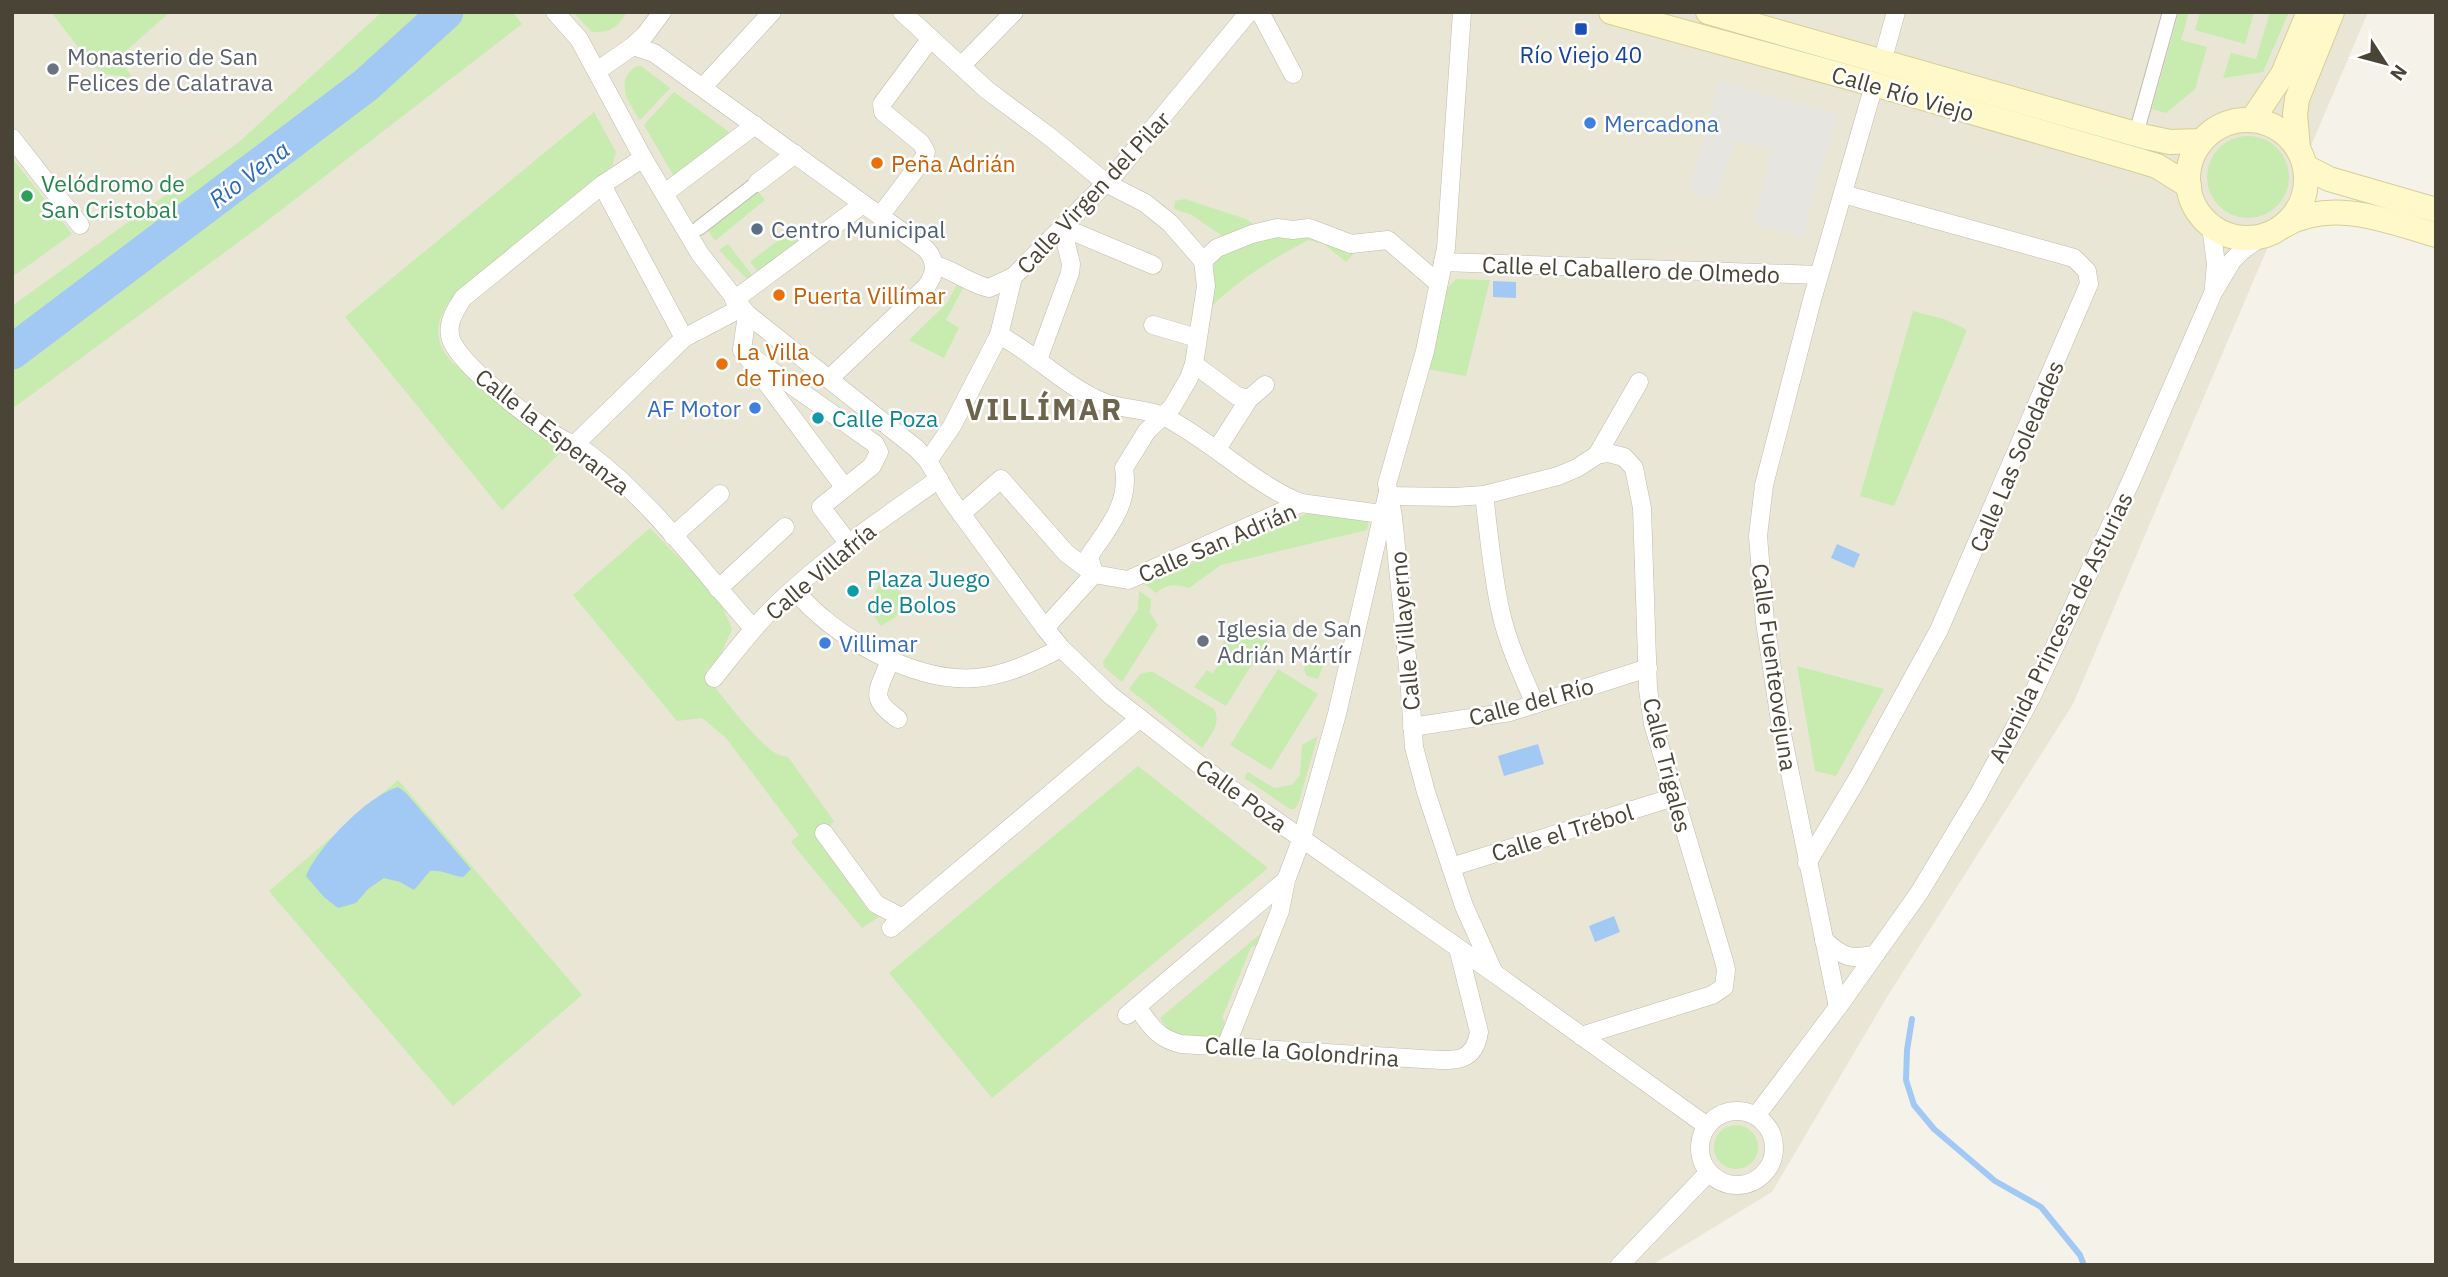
<svg xmlns="http://www.w3.org/2000/svg" width="2448" height="1277" font-family="'IBM Plex Sans',sans-serif">
<style>
.residential{fill:#e9e6d6}
.green{fill:#c8ebb0}
.parking{fill:#e6e5e0}
.water{fill:#a2c8f4}
.lines{fill:none;stroke-linecap:round;stroke-linejoin:round}
.stream{stroke:#a2c8f4;stroke-width:6}
.river{stroke:#a2c8f4;stroke-width:35}
.pedestrian-casing{stroke:#c1bcaa;stroke-width:16}
.minor-casing{stroke:#c1bcaa;stroke-width:19}
.secondary-casing{stroke:#d7ce96;stroke-width:26}
.pedestrian{stroke:#fff;stroke-width:14}
.minor{stroke:#fff;stroke-width:18}
.secondary{stroke:#fff9c9;stroke-width:24}
.transit-dot{fill:#1a4fb4;stroke:#fff;stroke-width:2.5}
.worship-dot{fill:#6b7280;stroke:#fff;stroke-width:2.5}
.shop-dot{fill:#3f7fe0;stroke:#fff;stroke-width:2.5}
.food-dot{fill:#e8710a;stroke:#fff;stroke-width:2.5}
.leisure-dot{fill:#2e9e5b;stroke:#fff;stroke-width:2.5}
.service-dot{fill:#5c6f8a;stroke:#fff;stroke-width:2.5}
.culture-dot{fill:#0f9aa8;stroke:#fff;stroke-width:2.5}
.labels{text-anchor:middle;dominant-baseline:central;stroke-width:5;stroke-linejoin:round;paint-order:stroke}
.transit-label{font-size:23px;fill:#164399;stroke:#fff}
.worship-label{font-size:23px;fill:#5b616d;stroke:#fff;text-anchor:start}
.street-label{font-size:23px;fill:#494436;stroke:#fff}
.shop-label{font-size:23px;fill:#366cbe;stroke:#fff;text-anchor:start}
.food-label{font-size:23px;fill:#c56008;stroke:#fff;text-anchor:start}
.leisure-label{font-size:23px;fill:#27864d;stroke:#fff;text-anchor:start}
.service-label{font-size:23px;fill:#4e5e75;stroke:#fff;text-anchor:start}
.culture-label{font-size:23px;fill:#0d838f;stroke:#fff;text-anchor:start}
.water-label{font-size:24px;font-style:italic;fill:#296abb;stroke:#fff}
.district-label{font-size:30px;font-weight:bold;letter-spacing:2px;fill:#6d644d;stroke:#fff}
</style>
<rect width="100%" height="100%" fill="#f5f3e9"/>
<polygon class="residential" points="12,12 2368,12 2073,704 1887,997 1772,1192 1652,1265 12,1265"/>
<g class="green">
<polygon points="51,12 170,12 118,58 133,78 106,74 93,66"/>
<polygon points="382,12 513,12 522,24 263,224 12,409 12,306 239,142"/>
<path d="M573 12H627C616 28 613 32 592 32Z"/>
<polygon points="2179,12 2189,12 2181,40 2207,47 2195,89 2166,113 2152,109"/>
<polygon points="2200,12 2254,12 2245,44 2195,30"/>
<polygon points="2270,12 2289,12 2263,72 2223,78 2231,53 2256,59"/>
<path d="M637 66H641L670 88 640 120C629 104 613 80 637 66Z"/>
<polygon points="674,92 732,134 675,178 644,125"/>
<path d="M594 112 616 152 612 166 456 293C436 318 430 338 453 363L561 452 502 510 345 317Z"/>
<circle cx="2248" cy="177" r="41"/>
<polygon points="12,158 72,234 12,277"/>
<polygon points="756,189 765,200 715,241 706,227"/>
<polygon points="1185,199 1246,219 1256,226 1225,238 1192,215 1174,209 1175,201"/>
<polygon points="791,230 799,241 757,271 750,262"/>
<path d="M1305 234 1356 251 1346 262 1324 244 1308 240C1275 258 1239 279 1212 306L1211 273 1215 261 1229 250 1261 236Z"/>
<polygon points="728,244 752,275 747,279 719,250"/>
<polygon points="1456,279 1490,280 1466,376 1426,369 1448,287"/>
<polygon points="957,285 963,288 946,320 959,328 944,358 909,340 946,304"/>
<polygon points="1913,311 1944,319 1967,330 1894,506 1860,496"/>
<path d="M1308 513 1369 520 1367 530 1221 565 1189 588C1176 584 1167 583 1156 593L1144 584Z"/>
<path d="M650 528 719 599 732 629 718 660 705 672C714 688 761 747 777 754 781 756 785 756 788 757L834 821 818 840 869 911 879 917 862 928 791 842 799 835 726 738 702 718 677 721 573 595Z"/>
<path d="M889 577 904 597 897 607V616L881 626 870 610C873 596 876 584 889 577Z"/>
<polygon points="1139,591 1151,599 1150,613 1158,625 1122,682 1104,667 1103,662 1138,609"/>
<polygon points="1239,621 1267,640 1226,706 1194,687 1207,670 1212,674 1227,653 1220,647"/>
<polygon points="1315,656 1323,666 1318,679 1307,676 1304,670 1306,659"/>
<polygon points="1797,666 1884,689 1836,776 1815,771"/>
<polygon points="1278,669 1318,694 1271,770 1230,745"/>
<path d="M1148 672H1153L1214 709C1222 724 1210 736 1202 748L1129 689 1140 674Z"/>
<polygon points="1318,736 1298,805 1294,809 1290,809 1244,778 1248,772 1274,788 1292,785 1300,775 1302,745"/>
<polygon points="1138,766 1268,868 992,1098 889,973"/>
<polygon points="398,780 582,995 453,1106 269,891"/>
<path d="M1265 930 1260 945 1251 947 1222 1018 1227 1027 1222 1037 1218 1039C1195 1038 1173 1042 1160 1018Z"/>
<circle cx="1736" cy="1147" r="22"/>
</g>
<polygon class="parking" points="1719,82 1837,114 1802,237 1753,224 1772,151 1735,140 1716,200 1688,192"/>
<g class="water">
<polygon points="1493,281 1516,282 1516,298 1493,297"/>
<polygon points="1837,544 1860,554 1854,568 1831,558"/>
<polygon points="1538,744 1544,764 1504,776 1498,756"/>
<path d="M398 787 406 793 471 869 463 877C452 876 441 869 430 871L414 890 400 882 384 878 368 889 356 903 338 908 324 897 306 876C319 846 367 796 398 787Z"/>
<polygon points="1614,916 1620,932 1595,942 1589,926"/>
</g>
<g class="lines">
<polyline class="stream" points="1912,1019 1907,1050 1906,1080 1914,1105 1934,1129 1995,1181 2041,1207 2080,1255 2084,1265"/>
<polyline class="river" points="12,352 366,85 446,12"/>
<defs>
<g id="pedestrian">
<polyline points="2136,134 2170,12"/>
<polyline points="699,228 757,183"/>
</g>
<g id="minor">
<polyline points="555,12 579,39 643,158 700,254 747,314 917,449 928,461 949,497 1045,628 1061,648 1110,695 1228,787 1494,973 1707,1126"/>
<path d="M902 12 987 90 1050 137 1106 183 1145 203 1170 223 1203 261 1206 286 1194 364 1189 378 1172 407 1147 431 1124 468C1130 504 1108 528 1089 556L1094 574 1045 628"/>
<polyline points="1260,12 1293,74"/>
<polyline points="1462,12 1446,248 1425,351 1387,484 1393,517 1409,677 1414,747 1426,792 1464,906 1494,973"/>
<polyline points="633,46 645,35 662,12"/>
<polyline points="1882,62 1896,12"/>
<polyline points="962,65 1014,12"/>
<path d="M597 71 633 46 654 53 926 249C937 262 936 273 926 287L829 379"/>
<polyline points="703,87 772,12"/>
<polyline points="12,138 80,225"/>
<path d="M643 158 602 185 463 298C453 313 443 330 455 347 471 373 529 418 555 435 566 442 578 446 588 453 652 501 701 570 753 628"/>
<polyline points="757,183 795,154"/>
<polyline points="602,185 684,338"/>
<polyline points="665,193 755,125"/>
<polyline points="880,216 924,158 926,152 921,143 883,112 882,104 931,38"/>
<polyline points="2211,226 2216,264 2214,286"/>
<polyline points="1062,227 1153,265"/>
<polyline points="1203,261 1217,248 1252,234 1277,228 1293,230 1309,228 1351,244 1388,240 1438,283"/>
<polyline points="1443,262 1819,275"/>
<path d="M935 265C954 270 970 284 989 288L1013 277"/>
<polyline points="734,300 863,204"/>
<polyline points="747,314 742,350 845,488"/>
<polyline points="1153,325 1197,338"/>
<path d="M999 335C1036 354 1064 386 1103 402 1122 410 1147 408 1165 417 1212 441 1255 485 1301 503"/>
<polyline points="742,350 875,444 879,452 872,466 821,507 849,544"/>
<polyline points="1038,360 1070,273 1071,264 1062,227"/>
<polyline points="1194,364 1237,396 1249,399"/>
<polyline points="574,445 684,338 741,308"/>
<polyline points="1217,449 1249,399 1265,385"/>
<polyline points="1597,455 1639,382"/>
<polyline points="928,461 952,426 999,335 1013,277 1115,174 1249,12"/>
<path d="M1484 495C1489 534 1492 574 1501 613 1508 644 1522 674 1535 704"/>
<polyline points="1387,496 1455,497 1484,495 1558,476 1577,468 1597,455 1608,453 1624,457 1634,468 1642,508 1648,689 1653,724 1724,961 1726,970 1724,987 1712,995 1581,1036"/>
<polyline points="961,514 1001,479 1066,553 1094,574 1128,580 1301,503 1374,513 1382,512"/>
<polyline points="673,536 720,494"/>
<polyline points="718,589 785,527"/>
<path d="M794 589C831 636 914 683 976 678 1007 675 1034 662 1061 648"/>
<path d="M890 660C879 691 867 697 898 719"/>
<path d="M714 678C734 653 753 627 777 604 826 557 883 518 939 479"/>
<polyline points="1412,727 1510,712 1648,668"/>
<polyline points="824,833 876,904 903,918"/>
<polyline points="1807,863 1858,778 1939,630 2089,284 2087,271 2074,258 1843,194"/>
<polyline points="1451,867 1674,797"/>
<polyline points="891,928 1139,719"/>
<path d="M1824 940C1843 958 1852 960 1876 954"/>
<path d="M1137 1007C1151 1026 1157 1038 1181 1044L1423 1059C1450 1060 1474 1066 1479 1032L1458 948"/>
<polyline points="1838,1007 1782,734 1765,622 1758,536 1764,485 1812,300 1874,85"/>
<polyline points="1127,1015 1286,880"/>
<polyline points="1226,1046 1280,911 1286,880 1302,838 1337,714 1387,496"/>
<circle cx="1737" cy="1148" r="37"/>
<polyline points="1756,1116 1838,1007 1919,893 1978,795 2032,696 2131,481 2213,293 2232,261 2243,250 2262,236"/>
<polyline points="1620,1265 1709,1172"/>
</g>
<g id="secondary">
<polyline points="1611,12 1913,95 2137,160 2157,166 2189,186"/>
<polyline points="1708,12 2146,137 2170,142 2201,141"/>
<polyline points="2252,120 2283,74 2309,12"/>
<circle cx="2247" cy="179" r="59"/>
<polyline points="2298,148 2295,114 2297,99 2332,12"/>
<polyline points="2306,167 2329,179 2436,210"/>
<path d="M2285 225C2332 198 2388 221 2436 235"/>
</g>
</defs>
<use href="#pedestrian" class="pedestrian-casing"/>
<use href="#minor" class="minor-casing"/>
<use href="#secondary" class="secondary-casing"/>
<use href="#pedestrian" class="pedestrian"/>
<use href="#minor" class="minor"/>
<use href="#secondary" class="secondary"/>
</g>
<rect class="transit-dot" x="1574" y="22" width="14" height="14" rx="3.5"/>
<g class="worship-dot">
<circle cx="53" cy="69" r="7"/>
<circle cx="1203" cy="641" r="7"/>
</g>
<g class="shop-dot">
<circle cx="1590" cy="123" r="7"/>
<circle cx="755" cy="408" r="7"/>
<circle cx="825" cy="643" r="7"/>
</g>
<g class="food-dot">
<circle cx="877" cy="163" r="7"/>
<circle cx="779" cy="295" r="7"/>
<circle cx="722" cy="364" r="7"/>
</g>
<circle class="leisure-dot" cx="27" cy="196" r="7"/>
<circle class="service-dot" cx="757" cy="229" r="7"/>
<g class="culture-dot">
<circle cx="818" cy="418" r="7"/>
<circle cx="853" cy="591" r="7"/>
</g>
<g class="labels">
<g class="transit-label">
<text x="1581" y="54">Río Viejo 40</text>
</g>
<g class="worship-label">
<text x="67" y="56">Monasterio de San<tspan x="67" dy="26">Felices de Calatrava</tspan></text>
<text x="1217" y="628">Iglesia de San<tspan x="1217" dy="26">Adrián Mártír</tspan></text>
</g>
<g class="street-label">
<text transform="translate(1903 93) rotate(16)">Calle Río Viejo</text>
<text transform="translate(1093 192) rotate(-47)">Calle Virgen del Pilar</text>
<text transform="translate(1631 269) rotate(2)">Calle el Caballero de Olmedo</text>
<text transform="translate(553 431) rotate(38)">Calle la Esperanza</text>
<text transform="translate(2016 456) rotate(-67)">Calle Las Soledades</text>
<text transform="translate(1217 542) rotate(-23)">Calle San Adrián</text>
<text transform="translate(820 571) rotate(-40)">Calle Villafría</text>
<text transform="translate(2060 627) rotate(-64)">Avenida Princesa de Asturias</text>
<text transform="translate(1404 631) rotate(-95)">Calle Villayerno</text>
<text transform="translate(1775 667) rotate(82)">Calle Fuenteovejuna</text>
<text transform="translate(1531 701) rotate(-15)">Calle del Río</text>
<text transform="translate(1668 765) rotate(76)">Calle Trigales</text>
<text transform="translate(1242 795) rotate(36)">Calle Poza</text>
<text transform="translate(1562 832) rotate(-17)">Calle el Trébol</text>
<text transform="translate(1302 1051) rotate(4)">Calle la Golondrina</text>
</g>
<g class="shop-label">
<text x="1604" y="123">Mercadona</text>
<text x="741" y="408" text-anchor="end">AF Motor</text>
<text x="839" y="643">Villimar</text>
</g>
<g class="food-label">
<text x="891" y="163">Peña Adrián</text>
<text x="793" y="295">Puerta Villímar</text>
<text x="736" y="351">La Villa<tspan x="736" dy="26">de Tineo</tspan></text>
</g>
<g class="leisure-label">
<text x="41" y="183">Velódromo de<tspan x="41" dy="26">San Cristobal</tspan></text>
</g>
<g class="service-label">
<text x="771" y="229">Centro Municipal</text>
</g>
<g class="culture-label">
<text x="832" y="418">Calle Poza</text>
<text x="867" y="578">Plaza Juego<tspan x="867" dy="26">de Bolos</tspan></text>
</g>
<g class="water-label">
<text transform="translate(249 174) rotate(-37)">Río Vena</text>
</g>
<g class="district-label">
<text x="1044" y="408">VILLÍMAR</text>
</g>
</g>
<rect width="2448" height="1277" fill="none" stroke="#494436" stroke-width="28"/>
<g transform="translate(2385 63) rotate(126)" stroke="#ffffff" stroke-width="5" paint-order="stroke">
<path d="M0-5L12 26L0 18L-12 26Z" fill="#494436"/>
<text y="-10" font-size="19" font-weight="bold" text-anchor="middle" fill="#494436">N</text>
</g>
</svg>
